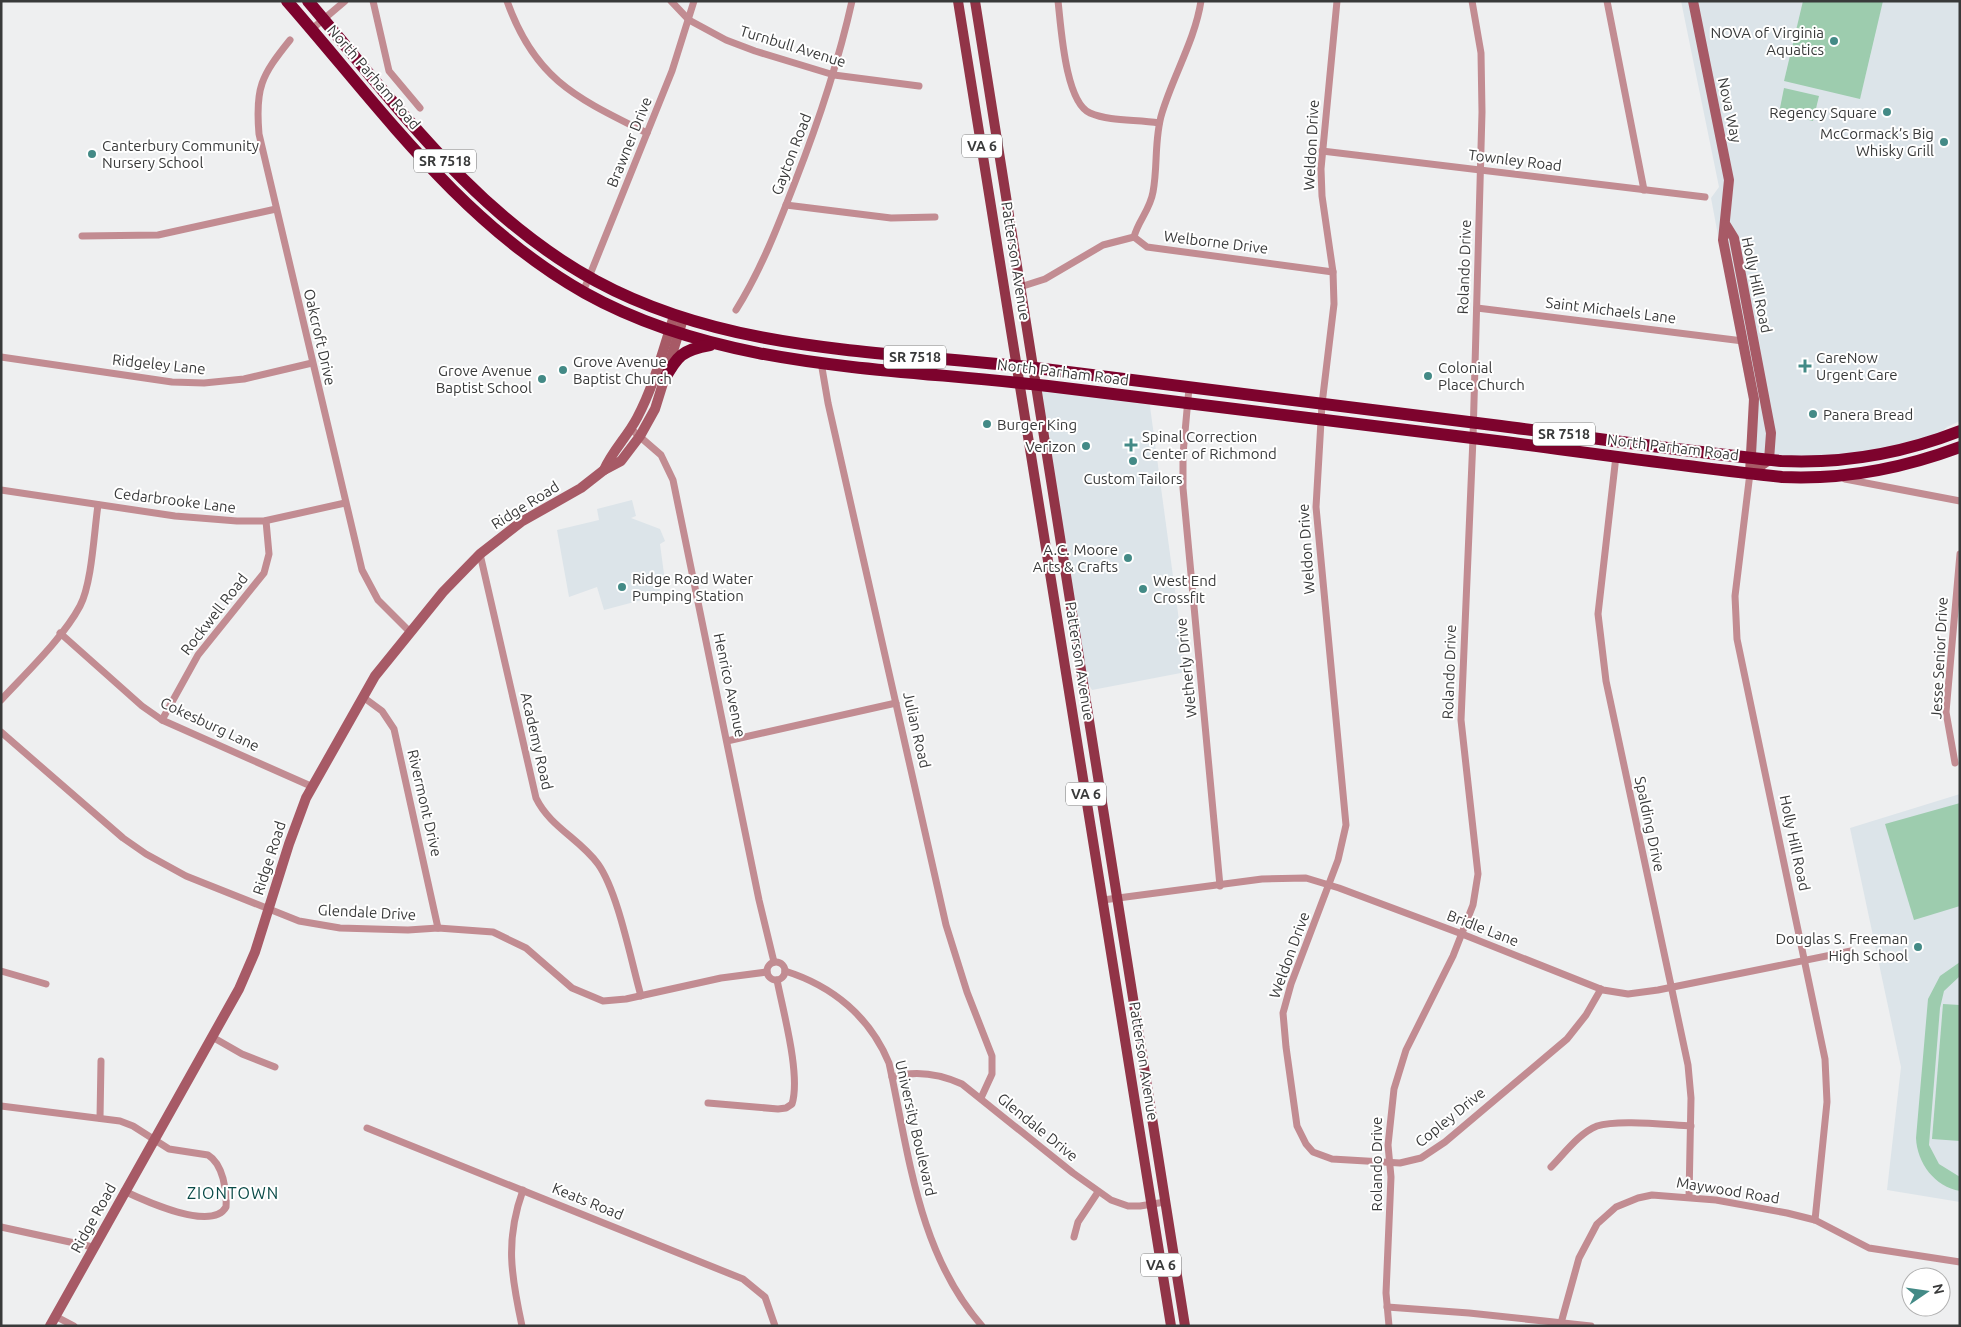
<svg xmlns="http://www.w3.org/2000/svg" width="1961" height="1327" font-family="Ubuntu,sans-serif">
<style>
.built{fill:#dce4e9}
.green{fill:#9dccae}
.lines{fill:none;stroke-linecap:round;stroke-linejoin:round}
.street{stroke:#c28c92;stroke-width:7}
.secondary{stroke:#a75a66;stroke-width:10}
.primary{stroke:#913447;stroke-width:10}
.highway{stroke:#7d032d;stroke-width:12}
.poi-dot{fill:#438a86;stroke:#fff;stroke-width:2}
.labels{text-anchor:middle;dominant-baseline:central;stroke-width:4;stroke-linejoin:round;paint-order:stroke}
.shield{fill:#fff;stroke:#747575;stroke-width:1}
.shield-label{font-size:14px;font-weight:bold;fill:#393a3a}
.poi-label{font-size:15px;fill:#393a3a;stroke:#fff;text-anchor:start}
.street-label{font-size:15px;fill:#393a3a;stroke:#fff}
.neighbourhood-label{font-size:16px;letter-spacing:1px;fill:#094a47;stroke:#fff}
</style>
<rect width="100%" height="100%" fill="#eeeff0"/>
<g class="built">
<polygon points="1681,1 1960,1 1960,421 1947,427 1930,442 1884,455 1745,457 1750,410 1748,395 1711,198 1719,187"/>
<polygon points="1035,384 1149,399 1186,672 1092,690 1079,668"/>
<polygon points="632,500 636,516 631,518 660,529 665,541 660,544 664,574 660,590 653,597 604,610 597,587 569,597 557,530 599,520 597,509"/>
<polygon points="1960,794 1960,1202 1887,1190 1901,1067 1850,828"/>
</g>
<g class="green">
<polygon points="1803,1 1883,1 1860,99 1784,81"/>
<polygon points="1784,88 1819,96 1813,121 1779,113"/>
<polygon points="1960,803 1960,906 1914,920 1885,824"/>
<path d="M1960 962V976L1944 991 1940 1008 1929 1145 1939 1164 1960 1177V1191C1935 1187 1917 1163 1916 1138L1928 999 1940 976Z"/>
<polygon points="1943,1004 1960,1005 1960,1141 1932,1139"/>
</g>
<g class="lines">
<g class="street">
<polyline points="373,1 389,71 420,108"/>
<path d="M507 1C535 80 577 98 647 133"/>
<polyline points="671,1 689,20 726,40 755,51 834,75 919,86"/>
<path d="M1058 1C1061 26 1065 102 1090 113 1111 122 1137 119 1159 123"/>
<polyline points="1337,1 1321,169 1322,196 1333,272 1334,304 1322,404 1316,507 1346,825 1338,860 1291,984 1283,1013 1286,1047 1297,1126 1306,1144 1313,1152 1332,1159 1400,1163 1421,1158 1445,1142 1567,1039 1586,1015 1601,989"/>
<polyline points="1607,1 1644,190"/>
<polyline points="312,29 345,1"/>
<path d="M290 40C261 76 255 88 259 134L362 570 378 600 410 632"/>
<polyline points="1322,151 1705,197"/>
<polyline points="786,205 891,218 935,217"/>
<polyline points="82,236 158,235 276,209"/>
<path d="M1134 237C1138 221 1150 210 1153 192 1158 166 1154 138 1162 113 1173 76 1195 40 1201 1"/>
<polyline points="1020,287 1045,279 1103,245 1134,237 1147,247 1333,272"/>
<polyline points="583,292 672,71 694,1"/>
<polyline points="1477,308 1743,341"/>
<path d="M736 310C761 270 778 226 795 182 818 123 838 64 852 1"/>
<polyline points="1,357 172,382 204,383 244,379 312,363"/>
<polyline points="821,362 828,403 946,925 967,992 992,1056 992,1074 981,1098"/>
<polyline points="1189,388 1183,454 1183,488 1220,886"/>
<polyline points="631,429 661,455 673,480 759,900 774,962"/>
<polyline points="1616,456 1598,614 1606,681 1688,1065 1691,1098 1689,1197"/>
<polyline points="1750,473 1735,596 1737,639 1825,1059 1827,1102 1815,1220"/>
<polyline points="1845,479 1960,501"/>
<polyline points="1,490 175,516 237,521 264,521 345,503"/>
<path d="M480 554 536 798C550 827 580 839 598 864 618 892 631 961 641 996"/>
<polyline points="60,633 142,706 162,720 313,787"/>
<polyline points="363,697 382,711 394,729 438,928"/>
<path d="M1 700C26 673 63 638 80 606 92 583 94 532 98 505"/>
<polyline points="162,720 198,655 264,573 269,554 266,521"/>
<polyline points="1,732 123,838 146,854 186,876 299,921 340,928 408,930 438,928 493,932 526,948 572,988 603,1001 626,999 721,978 767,972"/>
<polyline points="727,741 896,703"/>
<polyline points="1955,763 1946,712 1960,554"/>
<polyline points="1103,900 1262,879 1306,878 1339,888 1462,934 1603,990 1628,994 1658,990 1851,951"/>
<circle cx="776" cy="971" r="9"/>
<polyline points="1,971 46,984"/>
<path d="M785 971C833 986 870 1017 889 1063 909 1154 918 1253 982 1326"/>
<polyline points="214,1038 242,1054 275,1067"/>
<path d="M892 1077C916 1070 940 1074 962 1084L1073 1173 1111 1200 1128 1206H1140L1165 1202"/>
<path d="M708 1103 778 1109 786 1108 792 1104C801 1075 783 1011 777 980"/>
<path d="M1 1106 120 1121 133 1126 169 1149 208 1155C223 1164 227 1191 226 1207 212 1232 143 1200 124 1191"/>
<polyline points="100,1118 101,1061"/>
<polyline points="367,1128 743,1279 765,1297 775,1326"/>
<path d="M1551 1167C1564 1154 1579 1133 1597 1126 1618 1119 1668 1125 1691 1126"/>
<polyline points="1,1227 93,1247"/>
<polyline points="1074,1237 1078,1222 1098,1192"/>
<polyline points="1387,1307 1469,1313 1591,1326"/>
<polyline points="55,1316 74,1326"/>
<polyline points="1561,1323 1579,1258 1597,1224 1616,1207 1638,1198 1652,1195 1716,1200 1787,1213 1815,1220 1869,1248 1960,1262"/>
<path d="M522 1326C511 1275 505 1240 523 1190"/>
<polyline points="1389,1326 1386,1293 1391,1177 1388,1145 1394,1089 1406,1050 1453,956 1473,905 1478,874 1461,720 1473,438 1482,112 1481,53 1472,1"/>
</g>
<g class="secondary">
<polyline points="1693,1 1729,180 1723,240 1754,399 1750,473"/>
<polyline points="1726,225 1734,238 1771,433 1769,460 1750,473"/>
<path d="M604 470C612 451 627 437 637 418 654 386 663 350 674 316"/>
<polyline points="50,1326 239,989 255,952 289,844 306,798 375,676 443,592 480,554 521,522 581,488 604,470 621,461 640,436 655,409 683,319"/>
</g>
<g class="primary">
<polyline points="958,1 1171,1326"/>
<polyline points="975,1 1185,1326"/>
</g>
<g class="highway">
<path d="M287 1C379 106 461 223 585 293 725 371 892 367 1048 386 1200 404 1352 423 1505 442 1597 454 1689 467 1782 477 1844 480 1901 469 1960 447"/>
<path d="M308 1C395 103 476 216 596 281 736 357 898 350 1052 370 1201 390 1351 407 1501 426 1594 438 1688 452 1781 461 1844 464 1901 454 1960 431"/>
<path d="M664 380C677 356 682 350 710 345"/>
</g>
</g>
<g class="poi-dot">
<circle cx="1834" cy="41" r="5"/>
<circle cx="1887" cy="112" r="5"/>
<circle cx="1944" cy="142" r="5"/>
<circle cx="92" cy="154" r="5"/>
<path d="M1802.5 358.5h5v5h5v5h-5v5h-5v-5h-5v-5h5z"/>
<circle cx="563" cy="370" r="5"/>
<circle cx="1428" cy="376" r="5"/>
<circle cx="542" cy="379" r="5"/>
<circle cx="1813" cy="414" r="5"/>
<circle cx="987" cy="424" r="5"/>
<path d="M1128.5 437.5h5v5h5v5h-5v5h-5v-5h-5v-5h5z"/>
<circle cx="1086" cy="446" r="5"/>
<circle cx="1133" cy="461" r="5"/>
<circle cx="1128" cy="558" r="5"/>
<circle cx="622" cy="587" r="5"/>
<circle cx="1143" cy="589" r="5"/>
<circle cx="1918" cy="947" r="5"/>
</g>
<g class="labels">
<g class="shield">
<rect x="962" y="134.5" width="40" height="23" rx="4"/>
<rect x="414" y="149.5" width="62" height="23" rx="4"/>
<rect x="884" y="345.5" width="62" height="23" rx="4"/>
<rect x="1533" y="422.5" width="62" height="23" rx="4"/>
<rect x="1066" y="782.5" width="40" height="23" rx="4"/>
<rect x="1141" y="1253.5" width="40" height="23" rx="4"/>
</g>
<g class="shield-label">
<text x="982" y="146">VA 6</text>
<text x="445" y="161">SR 7518</text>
<text x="915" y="357">SR 7518</text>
<text x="1564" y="434">SR 7518</text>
<text x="1086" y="794">VA 6</text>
<text x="1161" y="1265">VA 6</text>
</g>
<g class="poi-label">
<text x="1824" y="32" text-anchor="end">NOVA of Virginia<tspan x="1824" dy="17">Aquatics</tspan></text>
<text x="1877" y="112" text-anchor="end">Regency Square</text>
<text x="1934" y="133" text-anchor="end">McCormack’s Big<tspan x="1934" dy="17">Whisky Grill</tspan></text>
<text x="102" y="145">Canterbury Community<tspan x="102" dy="17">Nursery School</tspan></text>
<text x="1816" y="357">CareNow<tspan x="1816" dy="17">Urgent Care</tspan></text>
<text x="573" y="361">Grove Avenue<tspan x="573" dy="17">Baptist Church</tspan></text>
<text x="1438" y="367">Colonial<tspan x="1438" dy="17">Place Church</tspan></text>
<text x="532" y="370" text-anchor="end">Grove Avenue<tspan x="532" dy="17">Baptist School</tspan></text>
<text x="1823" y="414">Panera Bread</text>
<text x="997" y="424">Burger King</text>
<text x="1142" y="436">Spinal Correction<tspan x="1142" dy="17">Center of Richmond</tspan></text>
<text x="1076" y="446" text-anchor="end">Verizon</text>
<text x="1133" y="478" text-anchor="middle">Custom Tailors</text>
<text x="1118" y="549" text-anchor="end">A.C. Moore<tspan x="1118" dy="17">Arts &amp; Crafts</tspan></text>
<text x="632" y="578">Ridge Road Water<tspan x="632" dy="17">Pumping Station</tspan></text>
<text x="1153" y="580">West End<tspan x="1153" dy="17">Crossfit</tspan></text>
<text x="1908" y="938" text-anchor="end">Douglas S. Freeman<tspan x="1908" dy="17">High School</tspan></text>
</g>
<g class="street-label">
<text transform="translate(793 46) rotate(17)">Turnbull Avenue</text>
<text transform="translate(374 77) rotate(49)">North Parham Road</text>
<text transform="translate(1730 110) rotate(78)">Nova Way</text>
<text transform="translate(629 142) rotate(-68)">Brawner Drive</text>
<text transform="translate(1311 145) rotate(-87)">Weldon Drive</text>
<text transform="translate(791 154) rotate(-69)">Gayton Road</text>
<text transform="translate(1515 160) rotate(7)">Townley Road</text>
<text transform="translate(1216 242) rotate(7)">Welborne Drive</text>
<text transform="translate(1016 261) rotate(81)">Patterson Avenue</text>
<text transform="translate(1464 267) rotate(-88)">Rolando Drive</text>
<text transform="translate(1757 285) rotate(78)">Holly Hill Road</text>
<text transform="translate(1611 310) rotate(7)">Saint Michaels Lane</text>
<text transform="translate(320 337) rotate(77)">Oakcroft Drive</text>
<text transform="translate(159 364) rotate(6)">Ridgeley Lane</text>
<text transform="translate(1063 372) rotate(7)">North Parham Road</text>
<text transform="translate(1673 447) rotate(7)">North Parham Road</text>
<text transform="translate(175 500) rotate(7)">Cedarbrooke Lane</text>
<text transform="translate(525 505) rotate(-32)">Ridge Road</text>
<text transform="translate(1306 549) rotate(-94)">Weldon Drive</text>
<text transform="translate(214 614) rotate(-52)">Rockwell Road</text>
<text transform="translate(1939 658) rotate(-87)">Jesse Senior Drive</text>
<text transform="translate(1080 661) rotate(81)">Patterson Avenue</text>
<text transform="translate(1186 668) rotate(-96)">Wetherly Drive</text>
<text transform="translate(1449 672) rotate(-88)">Rolando Drive</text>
<text transform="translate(730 685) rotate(78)">Henrico Avenue</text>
<text transform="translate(210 724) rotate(25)">Cokesburg Lane</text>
<text transform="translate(917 730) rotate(77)">Julian Road</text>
<text transform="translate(537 741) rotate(77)">Academy Road</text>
<text transform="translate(425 803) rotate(77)">Rivermont Drive</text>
<text transform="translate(1650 824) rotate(78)">Spalding Drive</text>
<text transform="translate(1795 843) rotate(78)">Holly Hill Road</text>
<text transform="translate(269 858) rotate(-72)">Ridge Road</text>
<text transform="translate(367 912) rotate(3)">Glendale Drive</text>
<text transform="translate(1483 928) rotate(21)">Bridle Lane</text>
<text transform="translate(1289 955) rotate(-70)">Weldon Drive</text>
<text transform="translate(1144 1061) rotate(81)">Patterson Avenue</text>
<text transform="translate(1450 1117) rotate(-39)">Copley Drive</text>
<text transform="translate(1038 1127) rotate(39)">Glendale Drive</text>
<text transform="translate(916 1128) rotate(77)">University Boulevard</text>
<text transform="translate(1376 1164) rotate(-90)">Rolando Drive</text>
<text transform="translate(1728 1190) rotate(9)">Maywood Road</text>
<text transform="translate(588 1201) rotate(22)">Keats Road</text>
<text transform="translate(93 1218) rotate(-61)">Ridge Road</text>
</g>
<g class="neighbourhood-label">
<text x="233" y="1193">ZIONTOWN</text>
</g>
</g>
<rect width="1961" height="1327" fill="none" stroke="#393a3a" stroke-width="5"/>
<g transform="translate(1926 1292) rotate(77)"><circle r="24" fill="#ffffff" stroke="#b0b0b0"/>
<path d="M0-4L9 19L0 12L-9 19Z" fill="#438a86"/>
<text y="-8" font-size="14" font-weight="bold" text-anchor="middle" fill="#393a3a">N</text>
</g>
</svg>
